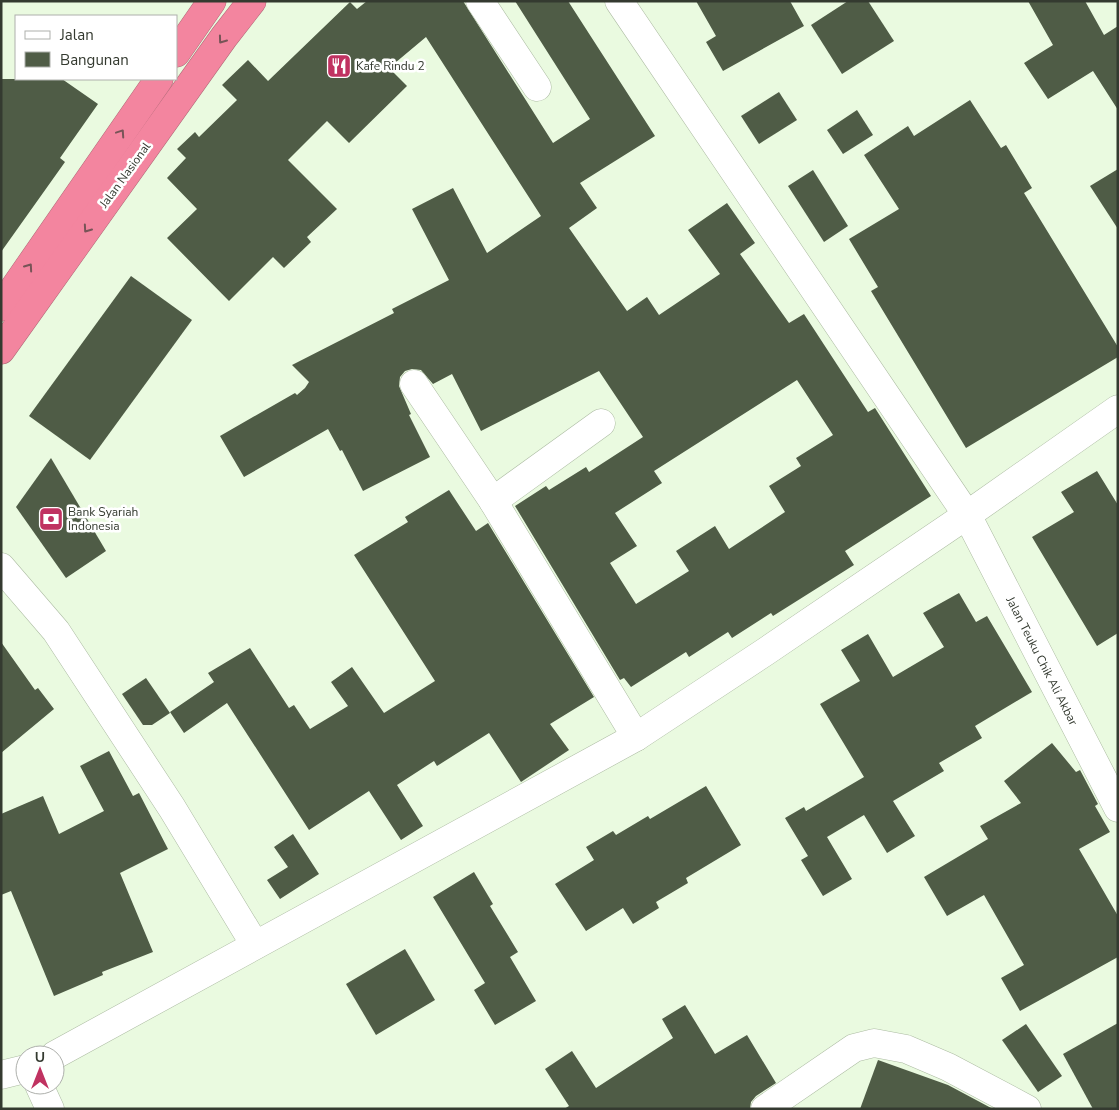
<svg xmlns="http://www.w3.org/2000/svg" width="1119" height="1110" font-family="'Nunito Sans',sans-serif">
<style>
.building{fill:#4f5c46;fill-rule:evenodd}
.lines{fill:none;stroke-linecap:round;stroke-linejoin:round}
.minor-casing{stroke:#acbba2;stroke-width:29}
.highway-casing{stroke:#b06b78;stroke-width:29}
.minor{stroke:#fff;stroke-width:28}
.highway{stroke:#f3859f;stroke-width:28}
.oneway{stroke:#775457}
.labels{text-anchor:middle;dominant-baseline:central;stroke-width:5;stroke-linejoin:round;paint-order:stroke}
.poi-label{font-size:12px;fill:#343a30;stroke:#fff;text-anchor:start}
.street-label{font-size:12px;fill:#343a30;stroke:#fff}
</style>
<rect width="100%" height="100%" fill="#eafae0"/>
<g class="building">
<path d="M367 1H463L553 143 590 119 515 1H568L655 136 580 183 597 208 569 228 627 311 647 297 659 315 720 274 688 230 727 203 755 243 740 254 789 323 804 314 868 412 875 408 931 496 845 551 854 565 773 616 771 613 732 638 728 632 689 657 686 652 631 687 624 678 620 680 515 506 546 486 549 490 586 467 589 472 643 437 599 371 481 431 452 374 433 384 421 370 412 369 405 371 400 377 399 386 411 414 409 415 430 457 363 491 342 450 340 451 328 429 244 477 220 436 295 393 297 395 305 388 309 382 292 365 394 313 392 309 449 280 412 209 453 188 487 253 541 216 426 37 389 68 407 86 349 143 327 121 288 160 337 209 307 237 311 242 284 268 273 257 229 301 167 238 197 209 167 178 186 158 177 149 195 132 199 137 237 100 222 85 248 60 268 81 350 2 357 9ZM797 380 833 435 796 458 801 466 769 486 785 512 729 549 715 526 676 551 689 571 636 604 610 563 637 546 615 513 662 483 654 471Z"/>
<polygon points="696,1 790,1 804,26 723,71 706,42 716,36"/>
<polygon points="848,1 868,1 894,41 842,74 811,25"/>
<polygon points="1028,1 1085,1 1104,35 1118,26 1118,110 1093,71 1048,99 1024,63 1053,45"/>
<polygon points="1,79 62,79 98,104 60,158 65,162 1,252"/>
<polygon points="779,92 797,120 759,144 741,116"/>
<polygon points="970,100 1001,148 1006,145 1032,188 1024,193 1118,347 1118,357 966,448 871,291 878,287 849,239 899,209 864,155 908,126 914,136"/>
<polygon points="857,110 873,135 843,154 827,130"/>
<polygon points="1118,169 1118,229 1090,186"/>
<polygon points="813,170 848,226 824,242 788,186"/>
<polygon points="131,276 192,320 90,460 29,416"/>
<polygon points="51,458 106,551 66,578 16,507"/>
<polygon points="1097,471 1118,505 1118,633 1097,646 1032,537 1074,512 1061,492"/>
<polygon points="449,490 476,531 488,523 594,697 550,724 569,750 521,782 489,733 437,766 434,761 397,785 423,826 401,840 369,791 309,830 227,703 184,733 170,712 214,682 208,673 250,648 289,708 294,705 310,729 348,706 331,682 352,667 384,713 435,681 354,555 408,522 405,517"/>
<polygon points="959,593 976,622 987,616 1032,692 975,726 982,738 939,763 944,771 893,801 915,836 887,853 864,815 827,837 852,879 823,896 801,860 808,856 785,818 804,807 806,811 864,777 820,704 860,681 841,650 868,634 893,677 944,647 923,613"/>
<polygon points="1,642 35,690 38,688 54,709 1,753"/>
<polygon points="146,678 170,713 152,725 143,725 122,694"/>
<polygon points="1052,743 1076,772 1080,770 1098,804 1095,806 1110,832 1079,849 1118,916 1118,957 1020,1011 1001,978 1024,965 984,895 947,916 924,877 988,839 980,826 1021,803 1004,781"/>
<polygon points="109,751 133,796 139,793 168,849 120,873 153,952 102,972 103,975 54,996 11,891 1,895 1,814 43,796 59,834 104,811 80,766"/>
<polygon points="706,786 741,845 686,878 688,883 656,902 659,908 633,924 623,908 586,931 555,884 594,860 586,847 613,831 616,835 648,816 650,819"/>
<polygon points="293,834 319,874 280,899 267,880 288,867 274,847"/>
<polygon points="474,872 493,904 490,906 518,952 510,957 536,1001 495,1025 474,990 485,983 433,897"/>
<polygon points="405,949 435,1000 376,1035 346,984"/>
<polygon points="685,1005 715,1054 747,1035 776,1083 756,1096 751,1102 750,1109 564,1109 569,1106 545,1069 572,1051 596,1088 673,1038 662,1019"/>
<polygon points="1118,1023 1118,1109 1093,1109 1063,1054"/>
<polygon points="1026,1024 1062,1076 1038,1092 1002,1040"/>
<polygon points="878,1060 948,1085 993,1109 860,1109"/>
</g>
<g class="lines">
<defs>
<g id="minor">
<polyline points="480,1 537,87"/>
<polyline points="619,1 967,515 1118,808"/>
<polyline points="414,384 493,501 636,737"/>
<polyline points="493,501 601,423"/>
<polyline points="1,567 56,631 172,808 255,945"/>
<polyline points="55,1055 636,737 765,652 967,515 1118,409"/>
<polyline points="1,1075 25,1069"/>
<polyline points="39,1085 50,1109"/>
<polyline points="765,1109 854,1048 874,1043 906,1049 948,1067 1027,1109"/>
</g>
<g id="highway">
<polyline points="176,53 212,1"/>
<polyline points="1,307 159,79"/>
<polyline points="1,350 224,37 252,1"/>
</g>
</defs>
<use href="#minor" class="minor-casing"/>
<use href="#highway" class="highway-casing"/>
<use href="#minor" class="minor"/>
<use href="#highway" class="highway"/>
</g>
<defs><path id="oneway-chevron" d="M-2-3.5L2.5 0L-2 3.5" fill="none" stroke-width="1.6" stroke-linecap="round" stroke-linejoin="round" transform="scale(1.25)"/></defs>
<g class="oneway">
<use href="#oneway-chevron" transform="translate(222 40) rotate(126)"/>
<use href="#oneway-chevron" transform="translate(121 133) rotate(-56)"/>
<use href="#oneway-chevron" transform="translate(87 229) rotate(125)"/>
<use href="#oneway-chevron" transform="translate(29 267) rotate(-55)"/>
</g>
<defs>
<symbol id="restaurant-square" viewBox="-11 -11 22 22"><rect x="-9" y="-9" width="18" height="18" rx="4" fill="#c03261" stroke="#fff"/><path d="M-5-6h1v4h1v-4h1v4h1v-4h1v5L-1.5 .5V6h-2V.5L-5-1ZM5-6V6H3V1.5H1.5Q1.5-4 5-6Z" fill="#fff"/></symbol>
<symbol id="bank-square" viewBox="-11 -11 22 22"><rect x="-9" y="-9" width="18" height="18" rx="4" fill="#c03261" stroke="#fff"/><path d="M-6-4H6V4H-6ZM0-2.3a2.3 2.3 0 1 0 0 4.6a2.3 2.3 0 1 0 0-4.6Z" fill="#fff"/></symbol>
</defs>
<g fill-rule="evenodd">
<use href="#restaurant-square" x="325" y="52" width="28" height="28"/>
<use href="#bank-square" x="37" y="505" width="28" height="28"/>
</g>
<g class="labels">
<g class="poi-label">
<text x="356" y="66">Kafe Rindu 2</text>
<text x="68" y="512">Bank Syariah<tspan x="68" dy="14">Indonesia</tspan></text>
</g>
<g class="street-label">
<text transform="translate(125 175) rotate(-54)">Jalan Nasional</text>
<text transform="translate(1042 661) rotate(63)">Jalan Teuku Chik Ali Akbar</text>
</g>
</g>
<rect width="1119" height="1110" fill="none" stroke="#343a30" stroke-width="5"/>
<rect x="15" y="15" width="162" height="65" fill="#ffffff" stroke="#aeb0ac"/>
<rect x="25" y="31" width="25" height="8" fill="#ffffff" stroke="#aeb0ac"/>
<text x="60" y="40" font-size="15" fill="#343a30">Jalan</text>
<rect x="25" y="52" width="25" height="15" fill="#4f5c46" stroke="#aeb0ac"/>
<text x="60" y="65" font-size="15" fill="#343a30">Bangunan</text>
<g transform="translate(40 1070)"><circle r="24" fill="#ffffff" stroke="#aeb0ac"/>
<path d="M0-4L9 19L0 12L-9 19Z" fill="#c03261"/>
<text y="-8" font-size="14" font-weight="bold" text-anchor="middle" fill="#343a30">U</text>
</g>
</svg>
